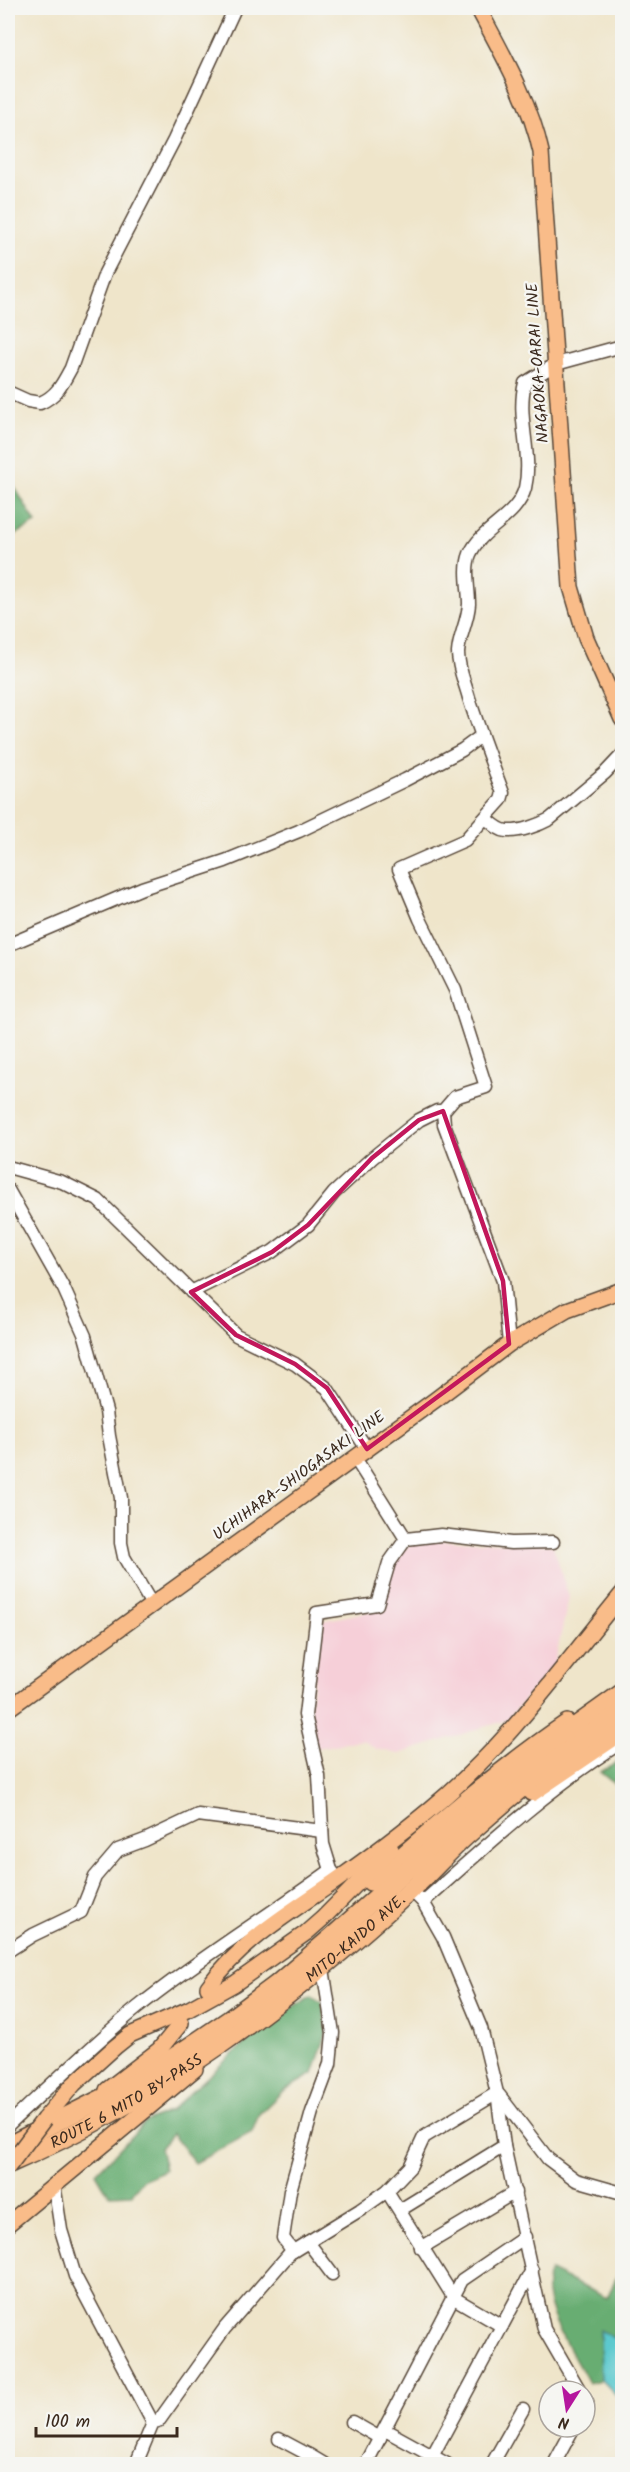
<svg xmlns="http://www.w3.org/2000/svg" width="630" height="2472" font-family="Kalam,sans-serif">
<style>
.built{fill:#f6cfd8}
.forest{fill:#68ad72;stroke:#526c48;stroke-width:1.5}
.water{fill:#5bc9ce;stroke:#4b7a76;stroke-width:1.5}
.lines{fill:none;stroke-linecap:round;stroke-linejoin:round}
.minor-casing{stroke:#564638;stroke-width:15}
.major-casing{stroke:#564638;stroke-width:18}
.highway-casing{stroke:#564638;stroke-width:21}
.minor{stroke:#fff;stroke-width:12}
.major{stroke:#f9bc89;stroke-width:15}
.highway{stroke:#f9bc89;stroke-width:18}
.major-bridge-casing{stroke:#564638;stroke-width:18;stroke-linecap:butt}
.major-bridge{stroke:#f9bc89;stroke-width:15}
.marked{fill:none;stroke:#c2185b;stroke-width:4.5;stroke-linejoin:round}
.labels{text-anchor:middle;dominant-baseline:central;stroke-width:4.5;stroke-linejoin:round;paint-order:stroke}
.street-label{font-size:16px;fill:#3b2a1e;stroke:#f6f6f2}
</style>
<rect width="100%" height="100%" fill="#f6f6f2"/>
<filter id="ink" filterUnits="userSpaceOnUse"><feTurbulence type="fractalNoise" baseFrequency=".0167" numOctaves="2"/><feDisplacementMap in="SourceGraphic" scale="12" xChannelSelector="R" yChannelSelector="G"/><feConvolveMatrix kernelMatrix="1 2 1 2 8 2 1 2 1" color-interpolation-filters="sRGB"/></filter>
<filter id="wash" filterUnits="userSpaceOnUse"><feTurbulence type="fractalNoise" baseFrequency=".008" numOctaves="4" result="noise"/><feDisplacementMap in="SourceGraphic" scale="24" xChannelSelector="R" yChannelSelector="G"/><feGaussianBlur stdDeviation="1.35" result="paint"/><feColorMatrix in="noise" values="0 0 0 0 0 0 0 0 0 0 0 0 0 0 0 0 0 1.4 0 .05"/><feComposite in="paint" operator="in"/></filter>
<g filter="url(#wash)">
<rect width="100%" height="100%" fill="#efe5ca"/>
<polygon class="built" points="434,1540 553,1545 569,1597 554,1666 507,1720 399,1754 376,1749 363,1740 317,1748 309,1713 322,1621 382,1609 392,1569 404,1549 417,1541"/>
<g class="forest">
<polygon points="8,476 36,523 8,539"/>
<polygon points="622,1760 622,1790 600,1772"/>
<polygon points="312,1995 322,2002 327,2032 313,2074 283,2091 259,2114 252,2132 195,2163 172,2134 160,2148 165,2170 142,2180 132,2194 109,2195 96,2173 145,2122 170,2111 268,2022"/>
<path d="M622 2264V2343L600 2331 601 2380 588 2383C574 2355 535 2301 550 2271L607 2298Z"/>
</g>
<polygon class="water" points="600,2330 622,2343 622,2402 601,2380"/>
</g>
<g filter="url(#ink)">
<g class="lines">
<defs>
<g id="minor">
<path d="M8 392 28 401 40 403C57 396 63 383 71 368L105 273 174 140 235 8"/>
<path d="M486 818C492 823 498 830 507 831 520 832 539 825 550 819L605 773 622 755"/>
<polyline points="8,945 142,888 225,861 299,831 405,780 462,750 481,736"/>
<polyline points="443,1111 444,1124 503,1281 509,1344"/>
<polyline points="8,1167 62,1182 98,1200 236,1335 295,1364 327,1388 367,1449"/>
<polyline points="8,1190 64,1289 85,1336 106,1411 109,1436 121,1498 121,1543 124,1557 151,1603"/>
<path d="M191 1292 272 1252 308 1225 334 1193 372 1158 419 1120 437 1111H443L455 1097 486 1087 455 990 420 919 399 869 465 840 501 800 503 793C491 761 479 730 469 698 465 683 458 668 458 653 459 636 468 621 469 604 469 588 464 569 470 554 482 527 517 518 525 488 533 454 516 417 525 383L556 364 622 346"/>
<polyline points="406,1539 441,1535 511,1543 553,1542"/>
<polyline points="338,1879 331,1870 323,1844 319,1776 305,1715 317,1613 377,1604 389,1563 406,1539 355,1458"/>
<polyline points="411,1890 423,1902 443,1937 481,2028 497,2093 504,2146 544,2329 580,2391"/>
<path d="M423 1902C487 1845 550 1787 622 1742"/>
<polyline points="8,1951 33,1935 81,1912 95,1877 118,1850 145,1840 198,1815 322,1831"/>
<polyline points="499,2095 548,2159 576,2180 622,2193"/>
<path d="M8 2125C50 2086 92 2045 137 2008 199 1958 267 1917 331 1870"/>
<polyline points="54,2184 61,2230 75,2276 153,2423"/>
<polyline points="387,2191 454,2298 502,2326"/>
<polyline points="400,2210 504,2146"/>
<polyline points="308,2242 332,2274"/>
<polyline points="421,2248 515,2192"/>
<polyline points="293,2251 283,2238 290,2191 312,2112 330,2064 333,2033 324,1975 320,1967"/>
<polyline points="585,2400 587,2403 585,2408"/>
<polyline points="352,2422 380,2438"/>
<polyline points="385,2430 447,2464"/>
<polyline points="279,2439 309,2455"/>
<polyline points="136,2464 153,2423 158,2422 225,2328 290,2253 360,2210 387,2191 410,2167 424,2137 497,2093"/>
<polyline points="304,2464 309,2455 324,2464"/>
<polyline points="366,2464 462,2280 525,2237"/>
<polyline points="428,2464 532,2270"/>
<polyline points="492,2464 523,2409"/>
<polyline points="554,2464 574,2427"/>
</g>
<g id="major">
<path d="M478 8C502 53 530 101 541 152L571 587 586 638 622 719"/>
<polyline points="8,1709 435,1400 509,1344 567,1310 622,1290"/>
<path d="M370 1883C434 1826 496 1770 567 1722"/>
<path d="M208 1987C242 1940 290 1913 337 1880 368 1858 399 1835 428 1811 505 1748 560 1670 622 1594"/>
<polyline points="107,2090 159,2050 181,2023"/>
<polyline points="44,2119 74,2084 115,2047 130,2035 189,2009 234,1984 306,1933 322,1919 391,1849"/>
<polyline points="8,2224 195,2069"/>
</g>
<g id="highway">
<polyline points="532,1792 622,1731"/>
<polyline points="8,2146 143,2078 229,2020 276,1985 332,1937 502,1785 559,1738 622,1693"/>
<path id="s1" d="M8 2164C158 2100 291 2000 411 1890 430 1873 447 1853 466 1836 516 1791 567 1749 622 1712"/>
</g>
</defs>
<use href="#minor" class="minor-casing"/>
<use href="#major" class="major-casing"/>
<use href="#highway" class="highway-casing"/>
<use href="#minor" class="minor"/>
<use href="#major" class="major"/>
<use href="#highway" class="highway"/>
<defs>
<polyline id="major-bridge" points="8,2167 44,2119"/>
</defs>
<use href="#major-bridge" class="major-bridge-casing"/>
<use href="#major-bridge" class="major-bridge"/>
</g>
</g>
<path class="marked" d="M443 1111 503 1281 509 1344 367 1449 327 1388 295 1364 236 1335 191 1292 272 1252 308 1225 372 1158 419 1120Z"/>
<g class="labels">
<g class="street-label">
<text transform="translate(538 363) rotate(-94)">NAGAOKA-OARAI LINE</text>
<text transform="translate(299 1476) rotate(-36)">UCHIHARA-SHIOGASAKI LINE</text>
<text stroke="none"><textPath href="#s1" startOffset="416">MITO-KAIDO AVE.</textPath></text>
<text stroke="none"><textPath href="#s1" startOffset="134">ROUTE 6 MITO BY-PASS</textPath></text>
</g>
</g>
<rect width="630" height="2472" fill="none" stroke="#f6f6f2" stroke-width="30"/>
<g transform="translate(567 2409) rotate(192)"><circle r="28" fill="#f6f6f2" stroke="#aba49d" stroke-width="1.5"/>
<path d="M0-4.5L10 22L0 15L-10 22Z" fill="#b5179e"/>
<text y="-9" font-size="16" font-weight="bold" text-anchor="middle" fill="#3b2a1e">N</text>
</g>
<path d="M36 2427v9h141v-9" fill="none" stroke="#3b2a1e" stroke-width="3"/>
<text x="45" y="2427" font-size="18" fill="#3b2a1e" stroke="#f6f6f2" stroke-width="4.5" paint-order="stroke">100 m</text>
</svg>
